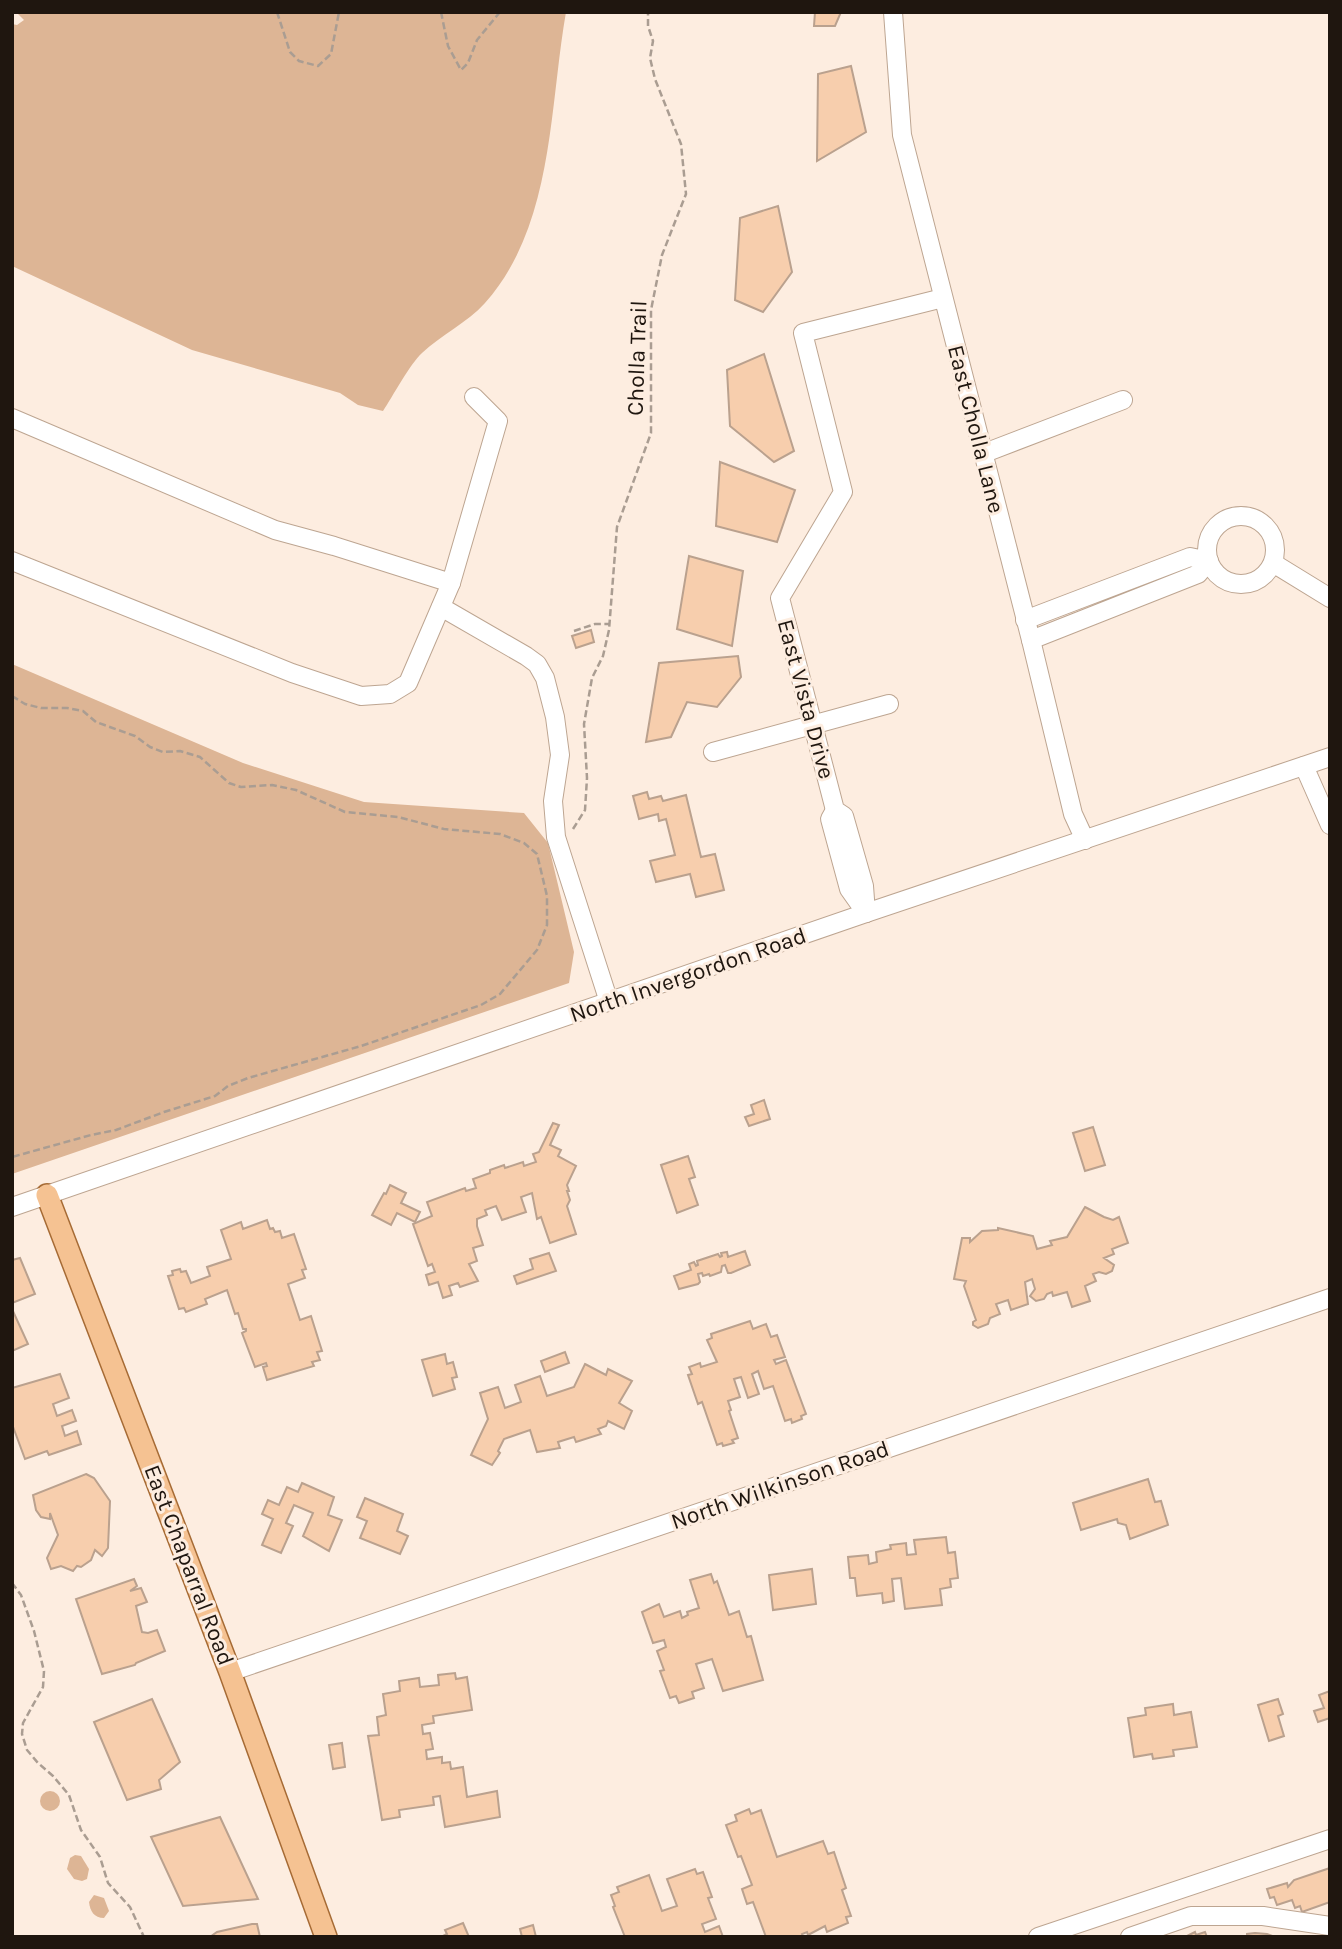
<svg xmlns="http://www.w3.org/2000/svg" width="1342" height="1949" font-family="Karla,sans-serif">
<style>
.green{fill:#ddb595}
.building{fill:#f7cead;stroke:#baa18e;stroke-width:2}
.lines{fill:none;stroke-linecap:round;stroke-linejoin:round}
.minor-casing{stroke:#bda591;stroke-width:20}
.major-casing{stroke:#a66b35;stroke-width:24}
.path{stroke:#aa9d92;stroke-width:2.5;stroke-dasharray:7 3.5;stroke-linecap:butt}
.minor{stroke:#fff;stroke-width:18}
.major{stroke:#f5c292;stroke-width:21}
.labels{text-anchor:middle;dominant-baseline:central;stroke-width:6;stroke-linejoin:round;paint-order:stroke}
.street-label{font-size:23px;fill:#1f160f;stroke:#fdede0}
</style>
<rect width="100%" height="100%" fill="#fdede0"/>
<g class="green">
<path d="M16 12H566C549 109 554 225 485 303 467 323 441 335 422 353 410 364 393 396 383 411L358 405 340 393 192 350 12 266V24L17 25 24 20Z"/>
<polygon points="12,664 243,763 364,802 524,813 548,843 574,952 569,983 12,1174"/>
<circle cx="50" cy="1801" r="10"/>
<polygon points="75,1855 81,1856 89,1869 87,1879 82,1881 74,1879 67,1869 70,1858"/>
<path d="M94 1895 104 1898 109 1911 104 1918C94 1918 90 1911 89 1902Z"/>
</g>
<g class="building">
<polygon points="815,12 841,12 835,26 814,26"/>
<polygon points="851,66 866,132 817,161 818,74"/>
<polygon points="778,206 792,272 763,312 735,300 740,218"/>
<polygon points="764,354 794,451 774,462 730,426 727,370"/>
<polygon points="720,462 795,490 777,542 716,526"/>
<polygon points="689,556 743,571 732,646 677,629"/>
<polygon points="591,630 594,642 576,648 572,636"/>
<polygon points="738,656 741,677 717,707 687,702 671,737 646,742 659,663"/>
<polygon points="647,792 649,799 661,796 663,801 686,795 701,857 715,854 724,890 696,897 690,874 656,882 650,861 675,855 666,819 659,821 658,814 639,819 633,796"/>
<polygon points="764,1100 770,1119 749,1126 745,1117 754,1114 751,1105"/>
<polygon points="553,1123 559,1125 550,1145 561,1150 558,1156 576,1166 567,1185 569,1191 567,1191 570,1200 567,1206 576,1234 550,1243 541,1217 537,1219 532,1193 521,1197 526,1212 502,1220 496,1206 485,1210 487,1215 477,1219 477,1226 483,1245 473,1248 477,1261 469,1264 478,1281 460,1287 458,1283 449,1286 452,1295 443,1298 438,1282 429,1285 426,1275 435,1272 432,1264 428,1266 413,1224 432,1216 427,1202 465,1188 466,1191 476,1188 473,1179 490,1173 490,1170 504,1165 505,1168 523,1162 524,1166 536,1162 533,1154 539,1152"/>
<polygon points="1093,1127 1105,1165 1085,1171 1073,1133"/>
<polygon points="688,1156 695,1177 689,1179 698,1205 677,1213 661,1165"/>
<polygon points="390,1185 406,1193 401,1203 420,1212 415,1222 397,1213 391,1225 372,1215 384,1193 386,1194"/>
<polygon points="1085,1207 1104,1217 1113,1220 1119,1217 1128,1243 1112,1249 1114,1254 1104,1258 1114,1265 1112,1271 1106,1274 1099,1272 1093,1274 1096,1281 1085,1286 1090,1301 1072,1307 1067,1292 1053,1296 1052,1292 1047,1294 1044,1299 1036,1301 1030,1296 1035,1289 1032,1279 1025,1282 1028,1304 1011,1310 1008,1300 996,1304 1000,1314 990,1318 988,1324 978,1328 973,1325 973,1322 976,1320 964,1286 966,1281 954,1279 962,1238 970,1238 970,1242 982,1231 998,1230 998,1228 1033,1236 1037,1249 1052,1245 1050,1241 1067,1237"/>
<polygon points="267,1220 270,1229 273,1228 275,1232 280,1231 282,1238 294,1234 306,1269 302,1270 305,1278 288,1284 300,1320 311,1316 322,1351 317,1352 320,1360 312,1362 314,1366 267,1380 263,1367 267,1366 266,1363 255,1367 242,1333 246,1331 246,1329 243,1329 238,1313 235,1314 227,1290 205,1299 207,1304 186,1312 184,1308 179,1309 168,1276 173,1275 172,1271 180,1269 181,1272 186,1271 191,1283 210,1276 207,1267 231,1259 221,1230 241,1222 243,1229"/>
<polygon points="745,1251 750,1265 731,1273 728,1273 725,1265 722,1266 721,1272 710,1276 709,1274 703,1276 702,1273 698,1274 700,1282 698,1284 679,1289 674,1276 691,1270 689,1264 694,1262 696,1266 698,1265 697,1261 718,1254 720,1257 722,1256 721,1253 727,1252 728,1257"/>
<polygon points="549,1253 556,1271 517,1284 514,1276 533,1269 530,1259"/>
<polygon points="20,1258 35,1294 12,1303 12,1260"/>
<polygon points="12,1309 28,1344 12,1351"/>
<polygon points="750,1321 753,1329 766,1324 771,1337 777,1335 785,1357 774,1360 776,1364 786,1360 806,1414 801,1416 802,1419 792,1423 791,1419 785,1421 773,1386 764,1389 758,1371 752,1374 759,1394 748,1398 741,1377 734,1379 740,1397 728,1401 731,1410 729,1411 738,1438 732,1440 734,1443 723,1446 722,1443 717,1445 702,1402 698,1404 688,1375 692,1374 689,1367 700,1363 701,1367 717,1362 707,1340 712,1338 711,1334"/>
<polygon points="565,1352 569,1363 545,1372 541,1361"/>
<polygon points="445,1354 447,1364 453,1362 457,1377 452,1378 455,1389 433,1396 422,1360"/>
<polygon points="585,1364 606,1375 608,1369 632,1381 619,1403 632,1411 624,1429 608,1421 606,1426 598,1429 601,1434 576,1442 574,1437 558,1442 560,1448 537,1452 530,1430 504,1439 498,1451 500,1453 492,1465 471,1455 488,1419 480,1393 498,1387 505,1408 521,1402 515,1385 540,1376 547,1396 574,1387"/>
<polygon points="60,1374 69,1398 53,1404 57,1416 72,1410 76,1421 62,1426 65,1436 77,1431 81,1444 49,1455 47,1451 25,1459 12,1424 12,1388"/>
<polygon points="86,1474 94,1478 110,1501 108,1548 102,1556 95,1550 91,1560 81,1567 77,1566 73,1571 61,1566 51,1569 47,1558 58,1535 50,1513 50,1519 41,1517 36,1510 33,1495"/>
<polygon points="1148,1479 1155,1502 1161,1501 1168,1525 1130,1539 1126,1525 1118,1523 1117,1519 1081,1530 1073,1503"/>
<polygon points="302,1483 334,1497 328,1515 342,1520 329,1551 303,1536 313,1513 294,1505 286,1523 293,1526 281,1553 262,1545 273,1519 262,1514 268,1500 279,1505 287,1487 298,1492"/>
<polygon points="365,1498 403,1514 397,1531 408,1536 400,1554 360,1538 367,1521 357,1517"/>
<polygon points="946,1537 948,1553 955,1552 958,1578 950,1579 951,1587 940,1589 942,1605 905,1609 901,1578 892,1579 894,1601 883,1603 882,1593 857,1596 855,1578 850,1578 848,1557 868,1555 869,1564 877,1562 876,1552 891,1549 890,1545 906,1543 907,1555 916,1554 914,1540"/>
<polygon points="812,1569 816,1604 773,1610 769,1575"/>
<polygon points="711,1574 714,1583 717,1581 729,1615 739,1611 747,1637 751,1636 763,1680 723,1691 712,1659 696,1664 704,1688 692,1692 694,1698 679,1703 676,1696 670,1698 660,1671 664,1670 657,1651 666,1647 664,1640 653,1643 642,1612 659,1604 664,1617 680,1611 682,1618 688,1615 687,1612 699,1608 690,1580"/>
<polygon points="134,1579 137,1586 130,1591 141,1588 147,1602 136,1606 142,1632 148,1633 157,1630 165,1651 136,1663 135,1665 102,1674 76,1599"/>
<polygon points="455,1673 456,1679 467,1677 472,1710 433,1716 434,1723 422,1725 423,1734 430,1733 433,1749 426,1750 427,1759 442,1757 442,1763 450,1762 451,1769 463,1767 467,1797 497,1791 500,1817 445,1827 440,1796 433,1797 434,1805 399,1810 400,1817 382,1820 368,1736 379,1735 377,1717 386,1715 383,1694 400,1691 399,1681 419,1678 420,1687 439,1685 438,1675"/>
<polygon points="1330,1691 1330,1718 1318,1722 1314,1711 1324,1708 1319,1695"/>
<polygon points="152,1699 180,1762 159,1780 161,1789 127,1800 94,1722"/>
<polygon points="1278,1699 1283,1714 1278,1716 1284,1736 1269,1741 1258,1705"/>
<polygon points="1173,1704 1174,1715 1191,1712 1197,1747 1173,1750 1174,1756 1153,1759 1152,1754 1134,1757 1128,1718 1146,1715 1145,1708"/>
<polygon points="342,1743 345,1767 333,1769 329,1745"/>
<polygon points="749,1809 751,1814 761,1810 777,1857 823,1841 828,1854 834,1852 846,1888 842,1890 851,1916 846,1917 848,1923 827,1932 825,1926 808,1935 807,1932 802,1934 803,1937 766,1937 753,1902 747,1904 742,1889 752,1885 741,1856 738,1857 726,1825 737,1821 735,1815"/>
<polygon points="220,1817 258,1899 183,1906 151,1837"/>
<polygon points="1330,1868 1330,1902 1302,1912 1300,1906 1295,1908 1292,1900 1277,1905 1274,1897 1270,1898 1267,1889 1287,1883 1288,1887 1294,1880"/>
<polygon points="695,1869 697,1874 703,1872 712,1897 708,1898 716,1919 702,1924 705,1932 719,1926 723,1937 625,1937 613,1907 615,1906 611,1895 619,1892 617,1887 649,1875 662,1911 677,1906 667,1879"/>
<polygon points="463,1923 469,1937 441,1937 447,1934 445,1930"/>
<polygon points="252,1924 257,1924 260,1937 210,1937 217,1932"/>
<polygon points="533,1925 536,1937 522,1937 520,1929"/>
<polygon points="1195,1932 1196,1935 1205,1932 1207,1937 1185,1937"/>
<polygon points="1255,1933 1267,1934 1275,1937 1247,1937 1247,1934"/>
</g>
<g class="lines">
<defs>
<g id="minor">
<polyline points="893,12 902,135 1031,640 1073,814 1085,840"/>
<polyline points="12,418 275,530 334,546 451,583"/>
<polyline points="982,454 1123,400"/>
<circle cx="1241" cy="550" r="34"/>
<polyline points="12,561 292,673 361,696 390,694 408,683 451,583 498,421 474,397"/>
<polyline points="1273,563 1330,598"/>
<polyline points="441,607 526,656 537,664 545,678 555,717 560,755 553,801 556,837 609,1002"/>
<polyline points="1025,620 1190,557 1209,561 1198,574 1031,640"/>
<polyline points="713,752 889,704"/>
<polyline points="1304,766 1330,825"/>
<polyline points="835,810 830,819 849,889 866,913"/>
<polyline points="866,913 864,886 844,816 835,810 780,598 843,492 803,333 943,298"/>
<polyline points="12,1207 866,913 1330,757"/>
<polyline points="230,1672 1330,1298"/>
<polyline points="1038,1937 1330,1839"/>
<polyline points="1130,1937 1191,1916 1263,1916 1330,1926"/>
</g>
<polyline id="major" points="47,1195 230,1672 326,1937"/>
</defs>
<use href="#minor" class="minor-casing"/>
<use href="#major" class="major-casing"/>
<g class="path">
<polyline points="277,12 290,52 299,61 318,66 331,54 339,12"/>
<polyline points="441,12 448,46 461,70 468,63 477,40 500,12"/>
<polyline points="574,631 595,624 610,624"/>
<polyline points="12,696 25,704 41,708 67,708 83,711 96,722 135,736 150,747 163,752 180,751 200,757 229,783 241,787 272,785 296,790 345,812 398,817 444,829 500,834 524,843 537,854 547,896 547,925 537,950 500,994 481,1005 361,1046 248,1078 228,1086 215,1096 164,1112 116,1130 91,1135 12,1157"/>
<polyline points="573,829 585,810 587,778 584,724 592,678 603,656 609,630 617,527 651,433 651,310 662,255 686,194 681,144 655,79 650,58 653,41 648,26 648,12"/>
<polyline points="12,1583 21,1595 34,1631 44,1671 43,1687 23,1723 22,1734 27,1750 38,1763 53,1776 69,1795 81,1830 100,1857 108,1883 130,1907 144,1937"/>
</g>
<use href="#minor" class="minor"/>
<use href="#major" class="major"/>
</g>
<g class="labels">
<g class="street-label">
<text transform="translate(637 358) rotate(-88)">Cholla Trail</text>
<text transform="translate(976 429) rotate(76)">East Cholla Lane</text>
<text transform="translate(806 699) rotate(75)">East Vista Drive</text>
<text transform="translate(688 975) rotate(-19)">North Invergordon Road</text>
<text transform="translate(780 1485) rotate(-19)">North Wilkinson Road</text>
<text transform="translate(189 1565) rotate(69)">East Chaparral Road</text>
</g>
</g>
<rect width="1342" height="1949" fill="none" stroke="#1f160f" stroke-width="28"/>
</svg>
